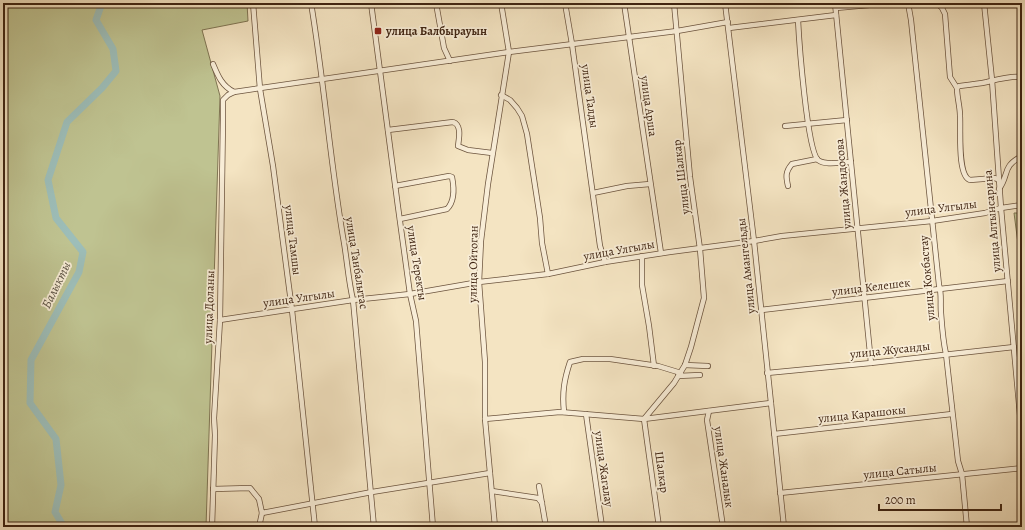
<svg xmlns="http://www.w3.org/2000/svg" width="1025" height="530" font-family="Alegreya,serif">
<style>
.green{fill:#bfc391;stroke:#7f7452}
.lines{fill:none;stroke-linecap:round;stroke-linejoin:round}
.river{stroke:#9dbeb9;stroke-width:7}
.street-casing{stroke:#6c543e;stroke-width:6}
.street{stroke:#f8edd7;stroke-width:4.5}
.poi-dot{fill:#8f2418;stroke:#f8edd7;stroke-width:1.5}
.labels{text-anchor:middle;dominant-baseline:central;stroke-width:3.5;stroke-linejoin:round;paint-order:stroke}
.poi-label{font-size:12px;font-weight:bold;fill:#3f2412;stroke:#f8edd7;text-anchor:start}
.street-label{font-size:12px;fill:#3f2412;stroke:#f8edd7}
.water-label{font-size:13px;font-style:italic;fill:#5b5244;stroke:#f8edd7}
</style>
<rect width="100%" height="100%" fill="#f4e4c2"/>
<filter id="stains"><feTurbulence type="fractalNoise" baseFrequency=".005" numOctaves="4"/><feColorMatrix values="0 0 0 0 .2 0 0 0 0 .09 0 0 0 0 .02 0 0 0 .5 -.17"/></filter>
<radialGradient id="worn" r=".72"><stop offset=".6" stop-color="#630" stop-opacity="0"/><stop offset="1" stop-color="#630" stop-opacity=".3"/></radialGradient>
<g class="green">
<polygon points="3,3 247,3 248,21 202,30 220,96 206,527 3,527"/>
<polygon points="1014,213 1022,213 1022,274"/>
</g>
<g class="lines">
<polyline class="river" points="64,527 55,512 61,485 56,439 30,403 31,360 79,272 83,252 56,218 48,180 67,122 102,88 116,71 113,49 96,20 102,3"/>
<defs>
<g id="street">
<polyline points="253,3 260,89 273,166 292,310 315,527"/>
<path d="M311 3C324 81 330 160 343 237 347 258 348 279 353 300L374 527"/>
<polyline points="371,3 398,207 410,294 416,321 433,527"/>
<polyline points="436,3 444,48 450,61"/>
<polyline points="565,3 572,44 600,246 605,262"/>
<polyline points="624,3 661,253"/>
<polyline points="725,3 754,241 784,527"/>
<polyline points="835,3 871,363"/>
<path d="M908 3 911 20 939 285C942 294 940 304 941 313 942 327 943 341 946 354L958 461 962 474 967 527"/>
<polyline points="937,3 942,8 945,14 950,77 957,88"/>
<polyline points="984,3 992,80 1001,208 1022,437"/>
<polyline points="836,8 892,3"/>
<path d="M798 20C799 40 807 150 818 160 825 166 842 162 851 162"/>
<polyline points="729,28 836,15"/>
<path d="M213 64C218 76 222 86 234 92"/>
<polyline points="501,95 510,100 517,108 522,116 527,134 540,218 542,243 548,274"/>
<polyline points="785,126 847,120"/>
<path d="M388 130 453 122C462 125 459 138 458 146L468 150 492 153"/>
<path d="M999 180 995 178 970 180C957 176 961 129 960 116 960 106 957 98 957 88L959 86C968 85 978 84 987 82 999 79 1010 76 1022 77"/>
<path d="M395 186 449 176 452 177C454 187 455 201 447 209L400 219"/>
<path d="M788 186C786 177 785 172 792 164L817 159"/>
<path d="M999 189C1010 174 1001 167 1022 156"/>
<polyline points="593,193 627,186 650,184"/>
<polyline points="642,256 642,285 649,326 654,366"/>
<polyline points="761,310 1008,281"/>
<polyline points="220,320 353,300 410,294 479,282 548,274 605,262 670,252 754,241 782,236 932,221 985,213 1001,208 1022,205"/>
<polyline points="685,365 708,366"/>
<polyline points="767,373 871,363 1014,347"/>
<polyline points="678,376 700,375"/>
<polyline points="709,411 707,420 723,527"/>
<path d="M564 412C562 393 564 380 570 362L583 359H610L658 366 681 373"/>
<polyline points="586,414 602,527"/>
<polyline points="485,419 560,412 644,419 771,403"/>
<polyline points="774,434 952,414"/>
<polyline points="539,486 546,527"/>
<polyline points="213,489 250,488 259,499 262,513 372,492 490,473"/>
<polyline points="492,491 538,498 542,503"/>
<polyline points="780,493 1022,468"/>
<polyline points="212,527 215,435 214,418 220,320 223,119 223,100 228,95 234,92 509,52 677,31 728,22"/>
<polyline points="259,527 262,513"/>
<polyline points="495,527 485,419 485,362 479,282 481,241 488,184 509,52 501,3"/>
<polyline points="659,527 644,419 674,383 685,365 691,347 704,298 700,249 690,177 674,3"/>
</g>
</defs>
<use href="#street" class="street-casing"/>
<use href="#street" class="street"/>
</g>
<rect class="poi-dot" x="374" y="27" width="8" height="8" rx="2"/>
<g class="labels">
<g class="poi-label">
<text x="386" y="31">улица Балбырауын</text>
</g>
<g class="street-label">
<text transform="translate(590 96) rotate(82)">улица Талды</text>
<text transform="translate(649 106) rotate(82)">улица Арша</text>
<text transform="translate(681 177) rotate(-97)">улица Шалкар</text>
<text transform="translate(843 184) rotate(-95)">улица Жандосова</text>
<text transform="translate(941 208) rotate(-7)">улица Улгылы</text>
<text transform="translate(992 221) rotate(-95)">улица Алтынсарина</text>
<text transform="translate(293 240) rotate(83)">улица Тамшы</text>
<text transform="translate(619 250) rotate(-10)">улица Улгылы</text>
<text transform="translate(357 263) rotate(81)">улица Танбалытас</text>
<text transform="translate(417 263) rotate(81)">улица Теректы</text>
<text transform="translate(473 264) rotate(-89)">улица Ойтоган</text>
<text transform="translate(746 266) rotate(-96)">улица Амангельды</text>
<text transform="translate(927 278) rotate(-95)">улица Кокбастау</text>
<text transform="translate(871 287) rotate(-7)">улица Келешек</text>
<text transform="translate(299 298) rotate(-8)">улица Улгылы</text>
<text transform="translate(209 307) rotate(-88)">улица Доланы</text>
<text transform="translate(890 350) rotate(-6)">улица Жусанды</text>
<text transform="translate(862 414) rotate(-6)">улица Карашокы</text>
<text transform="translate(724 467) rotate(82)">улица Жаналык</text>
<text transform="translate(604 469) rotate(82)">улица Жагалау</text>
<text transform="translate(900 471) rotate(-6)">улица Сатылы</text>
<text transform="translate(662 472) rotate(82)">Шалкар</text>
</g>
<g class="water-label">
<text transform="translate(56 285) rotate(-64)">Балыкты</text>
</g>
</g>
<rect width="1025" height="530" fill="none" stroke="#f4e4c2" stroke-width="16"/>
<rect x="4" y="4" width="1017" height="522" fill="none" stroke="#3f2412" stroke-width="2"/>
<rect x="8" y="8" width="1009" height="514" fill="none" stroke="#3f2412"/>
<path d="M879 504v6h122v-6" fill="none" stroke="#3f2412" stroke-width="2"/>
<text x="885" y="504" font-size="12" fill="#3f2412" stroke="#f8edd7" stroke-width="3" paint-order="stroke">200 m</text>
<rect width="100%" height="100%" filter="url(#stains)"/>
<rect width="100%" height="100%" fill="url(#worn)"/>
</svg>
